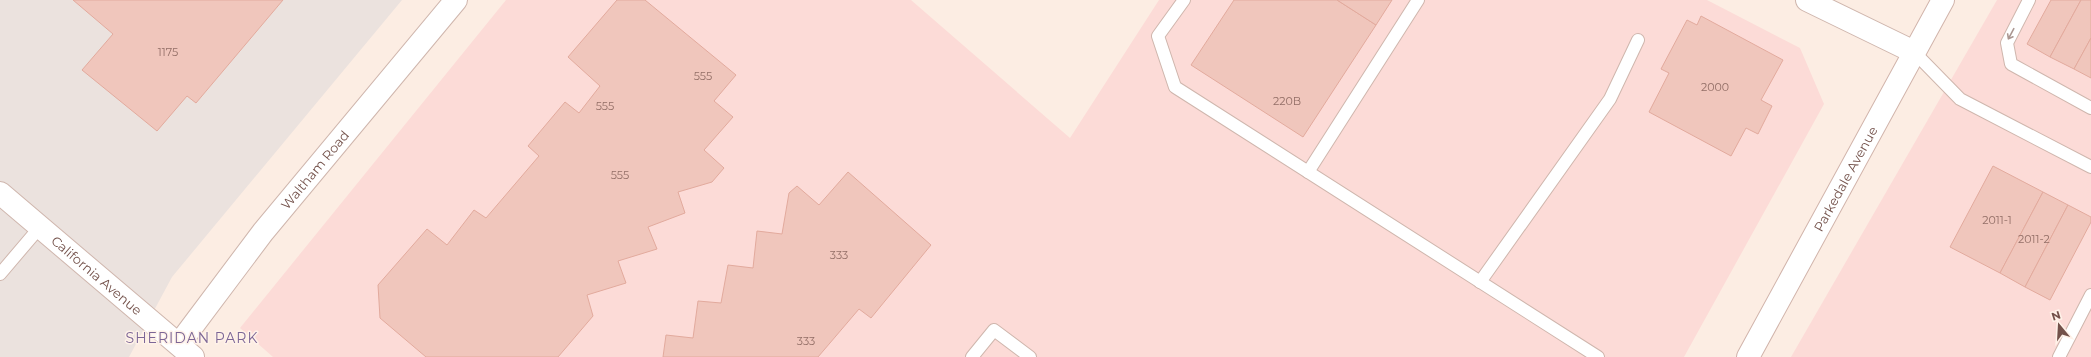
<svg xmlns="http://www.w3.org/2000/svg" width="2091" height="357" font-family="Montserrat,sans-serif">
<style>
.commercial{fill:#fcdbd7}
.industrial{fill:#ebe2de}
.building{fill:#f0c6bc;stroke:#e2aa9d}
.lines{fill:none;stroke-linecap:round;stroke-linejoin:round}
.service-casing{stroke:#cfb6ad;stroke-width:14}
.minor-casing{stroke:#cfb6ad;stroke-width:24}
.tertiary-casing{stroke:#cfb6ad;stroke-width:24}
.secondary-casing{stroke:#d1b4ab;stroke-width:24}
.service{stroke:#fff;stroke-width:12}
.minor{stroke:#fff;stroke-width:22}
.tertiary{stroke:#fff;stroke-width:22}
.secondary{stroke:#fff;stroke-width:22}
.oneway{stroke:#ab9792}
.labels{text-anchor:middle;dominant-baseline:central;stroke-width:3;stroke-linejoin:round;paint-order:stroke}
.number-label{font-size:11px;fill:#926e66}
.street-label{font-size:13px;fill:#73514a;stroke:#fff2e9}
.neighbourhood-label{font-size:14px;letter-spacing:1px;fill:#7c6696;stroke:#fff2e9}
</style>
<rect width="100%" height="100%" fill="#fcede3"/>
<g class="commercial">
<polygon points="506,0 911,0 1070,138 1159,0 1707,0 1800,48 1824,104 1684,357 273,357 240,328"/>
<polygon points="1997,0 2091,0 2091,357 1791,357"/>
</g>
<polygon class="industrial" points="0,0 402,0 172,277 129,357 0,357"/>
<g class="building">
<polygon points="73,0 283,0 196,103 187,96 157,131 82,70 113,34"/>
<polygon points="617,0 645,0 736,75 714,101 733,117 704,150 724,168 712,182 678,192 685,213 648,227 657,249 618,261 626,283 587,295 593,316 558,357 426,357 380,318 378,285 427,229 447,245 474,210 486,218 539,156 528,146 565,102 579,113 600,86 568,57"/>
<polygon points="1234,0 1337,0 1376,25 1303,137 1191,65"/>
<polygon points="1337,0 1392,0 1376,25"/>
<polygon points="2051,0 2081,0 2050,57 2027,44"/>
<polygon points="2081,0 2091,0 2091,38 2074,69 2050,57"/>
<polygon points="1701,16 1783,60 1761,100 1772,106 1758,134 1746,128 1731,156 1649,112 1669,73 1661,69 1687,20 1697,25"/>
<polygon points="2091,38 2091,78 2074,69"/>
<polygon points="1993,166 2043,192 2000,273 1950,247"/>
<polygon points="848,172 931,245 871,318 859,309 818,357 663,357 666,335 693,338 698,301 721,303 728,265 753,268 757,231 782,234 789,193 797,186 819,205"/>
<polygon points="2043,192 2068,205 2025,287 2000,273"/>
<polygon points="2068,205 2091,217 2091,222 2050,300 2025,287"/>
</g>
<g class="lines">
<defs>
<g id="service">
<polyline points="1184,0 1158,36 1175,87 1598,357"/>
<polyline points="2029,0 2007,43 2011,64 2091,108"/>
<polyline points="1914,52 1960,99 2091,167"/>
<polyline points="1308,172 1418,0"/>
<polyline points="0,274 40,227"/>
<polyline points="1480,282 1610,99 1638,40"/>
<polyline points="972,357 994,330 1030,357"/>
<polyline points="2059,357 2091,295"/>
</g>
<g id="minor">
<polyline points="1807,0 1914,52"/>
<path id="s1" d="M179 344 263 232 456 0"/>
</g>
<g id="tertiary">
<path id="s2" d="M0 193 193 357"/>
</g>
<g id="secondary">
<path id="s3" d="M1748 357 1943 0"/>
</g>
</defs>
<use href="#service" class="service-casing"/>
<use href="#minor" class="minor-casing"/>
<use href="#tertiary" class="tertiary-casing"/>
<use href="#secondary" class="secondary-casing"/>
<use href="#service" class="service"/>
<use href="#minor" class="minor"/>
<use href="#tertiary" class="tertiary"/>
<use href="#secondary" class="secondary"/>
</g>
<defs><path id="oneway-shaft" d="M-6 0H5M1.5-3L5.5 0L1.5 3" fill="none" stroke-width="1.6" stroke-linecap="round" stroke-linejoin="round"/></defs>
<use class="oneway" href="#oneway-shaft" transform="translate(2011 34) rotate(118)"/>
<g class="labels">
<g class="number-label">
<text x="168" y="52">1175</text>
<text x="703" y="76">555</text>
<text x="1715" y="87">2000</text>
<text x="1287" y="101">220B</text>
<text x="605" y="106">555</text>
<text x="620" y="175">555</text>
<text x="1997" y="220">2011-1</text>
<text x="2034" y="239">2011-2</text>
<text x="839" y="255">333</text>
<text x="806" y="341">333</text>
</g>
<g class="street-label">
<text stroke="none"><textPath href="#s1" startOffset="221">Waltham Road</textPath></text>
<text stroke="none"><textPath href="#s3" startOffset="203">Parkedale Avenue</textPath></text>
<text stroke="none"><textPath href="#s2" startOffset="127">California Avenue</textPath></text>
</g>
<g class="neighbourhood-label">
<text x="192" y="338">SHERIDAN PARK</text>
</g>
</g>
<g transform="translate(2059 325) rotate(342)" stroke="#fff2e9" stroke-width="3" paint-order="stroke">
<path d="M0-3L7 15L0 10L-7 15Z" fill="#73514a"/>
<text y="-6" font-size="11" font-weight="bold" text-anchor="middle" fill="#73514a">N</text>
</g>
</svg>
